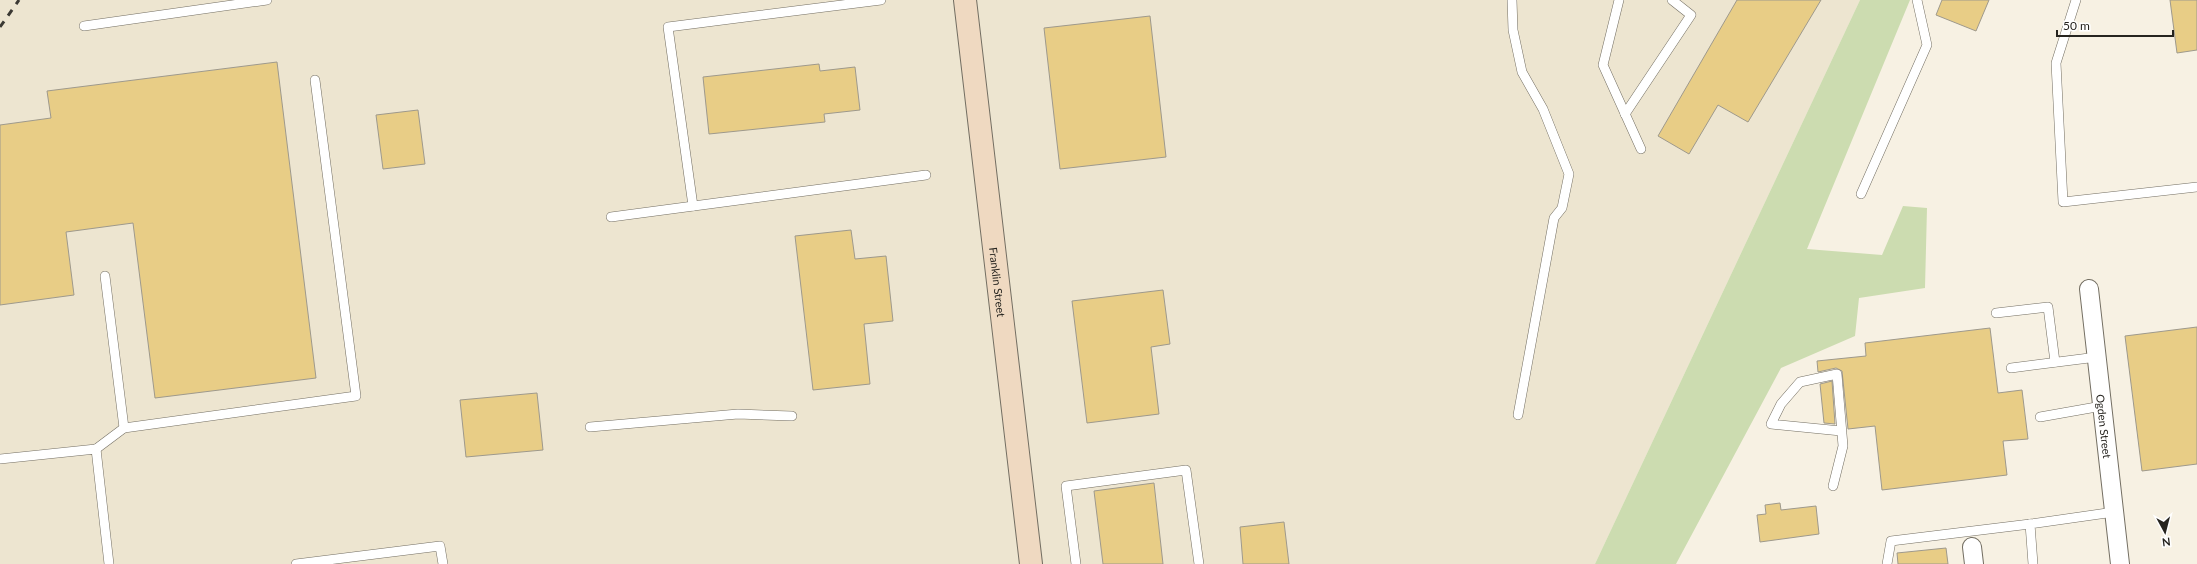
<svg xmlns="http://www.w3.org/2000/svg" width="2197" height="564" font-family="Lato,sans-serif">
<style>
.built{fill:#ede5d0}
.green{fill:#ccdcb0}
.building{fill:#e8cd86;stroke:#9e998c}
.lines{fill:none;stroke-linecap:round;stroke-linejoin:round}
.lane-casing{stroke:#736e62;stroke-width:10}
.street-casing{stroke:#736e62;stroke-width:20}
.secondary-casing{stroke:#736e62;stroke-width:24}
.lane{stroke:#fff;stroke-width:9}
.street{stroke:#fff;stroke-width:18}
.secondary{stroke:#efd9c1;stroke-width:22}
.rail{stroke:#3b3933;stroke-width:3;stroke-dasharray:7 7;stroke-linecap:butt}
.labels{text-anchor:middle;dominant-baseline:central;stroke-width:3.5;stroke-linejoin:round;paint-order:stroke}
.street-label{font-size:11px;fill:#26241f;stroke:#fff}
</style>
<rect width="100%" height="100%" fill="#f7f1e3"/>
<polygon class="built" points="0,0 1860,0 1595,564 0,564"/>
<polygon class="green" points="1860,0 1910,0 1807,249 1882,255 1903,206 1927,208 1925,288 1859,298 1855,336 1781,368 1676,564 1595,564"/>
<g class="building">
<polygon points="1737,0 1821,0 1748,122 1718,105 1689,154 1658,136"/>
<polygon points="1942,0 1989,0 1976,31 1936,15"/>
<polygon points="2170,0 2197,0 2197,50 2177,53"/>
<polygon points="1150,16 1166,157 1060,169 1044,28"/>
<polygon points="277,62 316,378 155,398 133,223 66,232 74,295 0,305 0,125 51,118 47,91"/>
<polygon points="819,64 820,71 855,67 860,110 824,114 825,122 709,134 703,77"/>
<polygon points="418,110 425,164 383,169 376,115"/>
<polygon points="851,230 855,259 886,256 893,321 864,324 870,384 813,390 795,236"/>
<polygon points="1163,290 1170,344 1151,347 1159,414 1087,423 1072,301"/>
<polygon points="2197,327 2197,464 2142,471 2125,336"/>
<polygon points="1990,328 1998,393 2022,390 2028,439 2003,441 2007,475 1882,490 1875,426 1848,429 1842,371 1836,368 1818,372 1817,361 1866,356 1865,343"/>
<polygon points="1832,381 1835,424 1824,423 1820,384"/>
<polygon points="537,393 543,450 466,457 460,400"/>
<polygon points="1154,483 1163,564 1103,564 1094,491"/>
<polygon points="1780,503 1781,510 1816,506 1819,534 1760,542 1757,515 1766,514 1765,505"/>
<polygon points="1284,522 1289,564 1243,564 1240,527"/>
<polygon points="1946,548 1948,564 1898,564 1897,553"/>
</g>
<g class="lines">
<defs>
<g id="lane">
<polyline points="1512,0 1513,30 1522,72 1543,109 1569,174 1562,208 1554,218 1518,415"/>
<polyline points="1619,0 1603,65 1641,149"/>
<polyline points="2076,0 2056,63 2063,202 2197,187"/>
<polyline points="84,26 267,0"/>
<polyline points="1625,114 1691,15 1672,0"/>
<polyline points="1861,194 1927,45 1917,0"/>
<polyline points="693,206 668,27 881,0"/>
<polyline points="611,217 926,175"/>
<polyline points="105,276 124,428"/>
<polyline points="1996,313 2048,307 2055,362"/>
<polyline points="2011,368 2097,357"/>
<polyline points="2040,417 2102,406"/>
<polyline points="590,427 738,414 792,416"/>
<polyline points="96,449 124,428 356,396 315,80"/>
<polyline points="0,459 96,449 109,564"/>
<polyline points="1833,486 1843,446 1837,374 1800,382 1781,404 1771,424 1841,431"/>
<polyline points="296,564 440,546 443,564"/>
<polyline points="1076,564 1066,486 1186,470 1199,564"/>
<polyline points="1887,564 1891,541 2030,524"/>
<polyline points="2033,564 2030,524 2114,512"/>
</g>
<g id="street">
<path id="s1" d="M2089 289 2120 564"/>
<polyline points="1972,547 1974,564"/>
</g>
<g id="secondary">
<path id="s2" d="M965 0 1031 564"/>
</g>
</defs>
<use href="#lane" class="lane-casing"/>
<use href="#street" class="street-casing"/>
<use href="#secondary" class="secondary-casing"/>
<use href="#lane" class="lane"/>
<use href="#street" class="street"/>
<use href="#secondary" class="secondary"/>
<polyline class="rail" points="0,27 19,0"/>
</g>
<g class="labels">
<g class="street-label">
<text stroke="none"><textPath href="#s2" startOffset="284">Franklin Street</textPath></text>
<text stroke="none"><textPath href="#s1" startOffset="138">Ogden Street</textPath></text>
</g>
</g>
<g transform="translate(2165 532) rotate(173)" stroke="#ffffff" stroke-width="3" paint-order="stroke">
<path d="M0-3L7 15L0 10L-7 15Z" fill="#26241f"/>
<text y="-6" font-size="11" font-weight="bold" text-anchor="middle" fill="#26241f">N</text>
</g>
<path d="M2057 30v6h116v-6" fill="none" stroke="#26241f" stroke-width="2"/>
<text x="2063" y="30" font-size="12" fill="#26241f" stroke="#ffffff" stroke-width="3" paint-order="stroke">50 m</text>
</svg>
